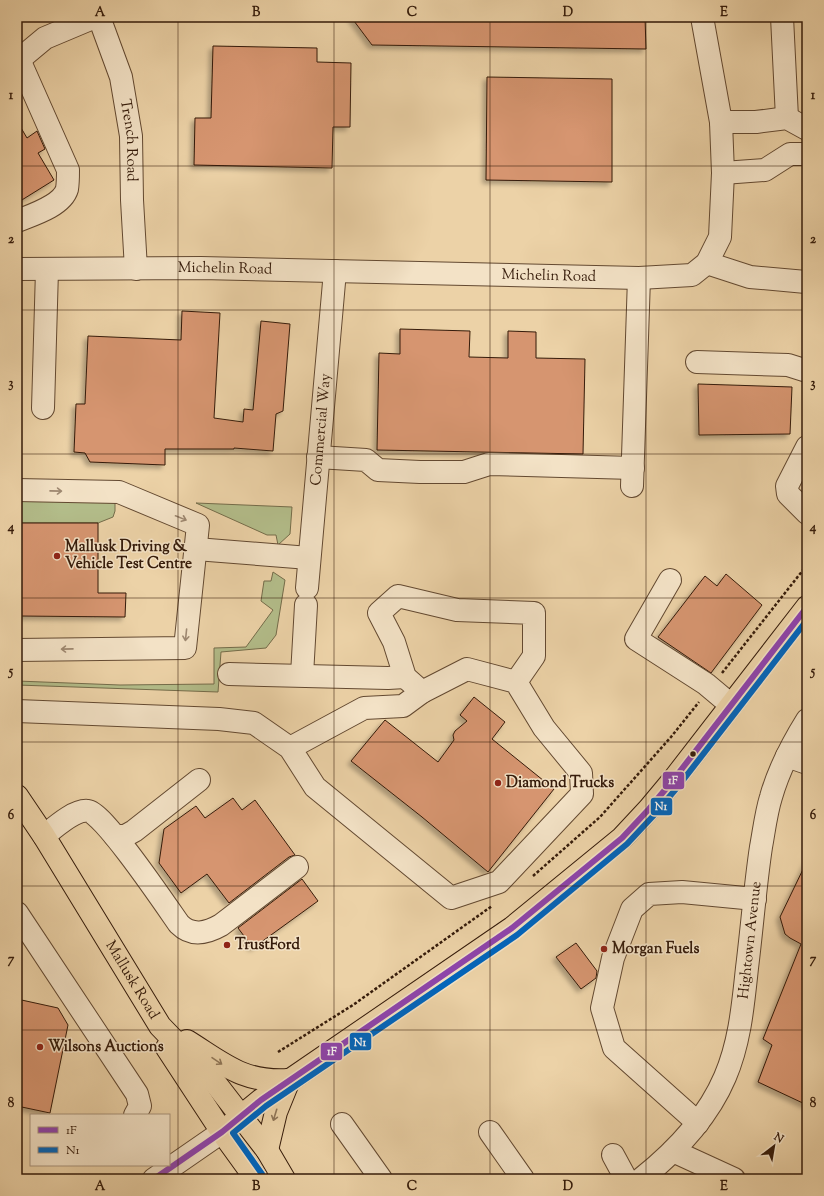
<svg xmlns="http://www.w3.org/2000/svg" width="824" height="1196" font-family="'Sorts Mill Goudy',serif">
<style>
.green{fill:#b3bd8a;stroke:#746c4a}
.building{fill:#d6956f;stroke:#351b0a;filter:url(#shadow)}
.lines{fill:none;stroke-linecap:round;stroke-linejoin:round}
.minor-casing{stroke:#634931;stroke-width:24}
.major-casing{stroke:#351b0a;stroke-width:24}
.path{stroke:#351b0a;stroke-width:2.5;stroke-dasharray:3 2;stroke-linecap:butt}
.minor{stroke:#f3e2c6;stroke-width:22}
.major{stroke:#ecd2a7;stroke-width:22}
.bus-1-casing{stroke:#f3e2c6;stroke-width:9}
.bus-2-casing{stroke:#f3e2c6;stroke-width:9}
.bus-1{stroke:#8e44ad;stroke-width:6}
.bus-2{stroke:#0065bd;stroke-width:6}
.oneway{stroke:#9e8871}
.oneway2{stroke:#907658}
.grid{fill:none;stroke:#351b0a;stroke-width:1;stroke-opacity:0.55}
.poi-dot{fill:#8f2418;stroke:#f3e2c6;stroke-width:1.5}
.bus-dot{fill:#351b0a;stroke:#f3e2c6;stroke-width:1.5}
.labels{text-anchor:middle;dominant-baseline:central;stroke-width:3;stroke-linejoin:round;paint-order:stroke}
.street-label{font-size:15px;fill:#351b0a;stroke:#f3e2c6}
.poi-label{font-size:15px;font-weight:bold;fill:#351b0a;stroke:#f3e2c6;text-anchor:start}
.line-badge{stroke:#f3e2c6;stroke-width:1.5}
.badge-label{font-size:11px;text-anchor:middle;font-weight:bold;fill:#fff}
.neatline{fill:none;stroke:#351b0a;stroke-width:1.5}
.grid-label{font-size:13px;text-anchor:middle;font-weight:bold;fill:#351b0a}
</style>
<defs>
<filter id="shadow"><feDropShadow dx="-3.5" dy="3.5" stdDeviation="2" flood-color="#0004"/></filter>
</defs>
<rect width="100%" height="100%" fill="#ecd2a7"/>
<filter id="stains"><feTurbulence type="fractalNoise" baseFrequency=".005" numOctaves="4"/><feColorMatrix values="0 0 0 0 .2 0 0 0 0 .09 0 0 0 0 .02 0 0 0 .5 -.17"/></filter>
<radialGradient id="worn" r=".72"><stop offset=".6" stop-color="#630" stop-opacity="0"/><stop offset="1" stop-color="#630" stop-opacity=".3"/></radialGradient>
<g class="green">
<polygon points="17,495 110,498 115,503 115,511 113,517 98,523 17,523"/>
<polygon points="196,503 292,507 290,534 278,545 276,535 267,535"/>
<polygon points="273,572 285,580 276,635 266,648 221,652 218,692 17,685 17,681 120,685 214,684 214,648 246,647 273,610 261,601 264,581 271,581"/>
</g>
<g class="building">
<polygon points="351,17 645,17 646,49 372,45"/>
<polygon points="213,46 317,48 317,62 351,63 350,127 333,127 332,168 194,165 195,118 211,118"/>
<polygon points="487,77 612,79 612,182 486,180"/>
<polygon points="17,121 27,138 37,131 45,149 38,153 54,180 17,203"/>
<polygon points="182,311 220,313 214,418 243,422 244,409 253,410 261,321 290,324 283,411 276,414 273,451 234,448 234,449 165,449 165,465 90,462 85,453 74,452 76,404 85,404 88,336 181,340"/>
<polygon points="400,329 470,331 469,357 508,358 508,331 536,332 536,358 585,359 583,454 377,450 379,353 400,354"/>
<polygon points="698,384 792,387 790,434 699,435"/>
<polygon points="17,523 98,523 98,593 126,593 125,617 20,616 20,589 17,589"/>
<polygon points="726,574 762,605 711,673 658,637 705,576 717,586"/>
<polygon points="474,697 505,722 492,739 554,789 488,872 422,817 351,761 385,720 438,762 454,740 453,735 455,731 467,721 460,715"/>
<polygon points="233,798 242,810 255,800 295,855 289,857 229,903 207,874 181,893 159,863 164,829 196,806 205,818"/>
<polygon points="807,861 807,1105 758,1082 772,1045 763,1039 801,944 790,938 785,934 780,917"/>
<polygon points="302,879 318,901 253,948 238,928"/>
<polygon points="576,943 597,971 596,978 581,989 556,957"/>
<polygon points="17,999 58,1008 68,1025 50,1113 17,1106"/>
</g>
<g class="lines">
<defs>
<g id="minor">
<path id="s1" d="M99 17 121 77 131 136 132 200 136 269"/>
<polyline points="782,17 787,118"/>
<polyline points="17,59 21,58 45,38 95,17"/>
<polyline points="721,122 756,122 787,118 807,129"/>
<polyline points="723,173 765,170 790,154 807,154"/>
<path d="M17 221C32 215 62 206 67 189 68 183 68 176 68 170L21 64V58"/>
<polyline points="707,263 750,277 806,282"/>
<path id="s2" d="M17 269 201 268 639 278 692 275 707 263 720 237 723 173 721 122 702 17"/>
<polyline points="697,362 788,365 807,371"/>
<polyline points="43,408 47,270"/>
<polyline points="807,447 787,486 788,494 807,513"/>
<polyline points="318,457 366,460 378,470 420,472 464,472 489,464 633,468"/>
<polyline points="632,486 639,278"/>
<polyline points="17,490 119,492 198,525 185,648 17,650"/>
<polyline points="196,549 309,558"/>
<polyline points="670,580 636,639 706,684 731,705"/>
<path id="s3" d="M307 588 335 271"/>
<polyline points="229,674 388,678 405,677"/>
<polyline points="302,675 306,605"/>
<polyline points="422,692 405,677 394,642 379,613 398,596 457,610 534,613 534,656 516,682"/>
<polyline points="17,711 219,719 254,723 290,748 315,787 451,898 499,882 582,794 581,773 544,728 516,682 467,669 422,692 403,706 364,708 290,748"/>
<polyline points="787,756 807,763"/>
<path d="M44 836C54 828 75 809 88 811 103 812 167 907 179 924 192 937 207 933 221 925L297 867"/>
<polyline points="115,836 125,836 134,831 199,780"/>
<polyline points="17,913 137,1094 140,1106 135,1115"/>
<polyline points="698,1123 614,1048 602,1008 613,958 632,909 649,894 682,892 755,899"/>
<polyline points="342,1124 381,1179"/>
<polyline points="490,1132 523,1179"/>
<polyline points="673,1151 734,1179"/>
<polyline points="613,1155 626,1179"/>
<polyline points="154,1179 222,1132"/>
<path id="s4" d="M641 1179C675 1152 708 1117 725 1077 740 1042 743 1005 747 968 752 928 755 887 761 847 764 831 766 813 771 797 779 769 792 744 807 720"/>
</g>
<g id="major">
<path id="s5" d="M17 796 44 836 160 1026 216 1084 267 1150 284 1179"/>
<path d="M187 1041C224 1064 243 1083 289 1080"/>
<polyline points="167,1048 222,1132 256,1179"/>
<polyline points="222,1132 261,1100 512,928 622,838 649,809 674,779 807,607"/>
<polyline points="267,1150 276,1112 289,1080"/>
</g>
</defs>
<use href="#minor" class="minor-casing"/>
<use href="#major" class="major-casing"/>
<g class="path">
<polyline points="722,673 807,565"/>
<polyline points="533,876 600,817 671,737 699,702"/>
<polyline points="278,1052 353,1005 492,906"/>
</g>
<use href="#minor" class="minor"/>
<use href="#major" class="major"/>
<defs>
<polyline id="bus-1" points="154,1179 222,1132 261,1100 512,928 622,838 649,809 674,779 807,607"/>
<polyline id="bus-2" points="262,1174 233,1133 266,1106 517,935 627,844 655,814 680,784 807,620"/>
</defs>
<use href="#bus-1" class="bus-1-casing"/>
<use href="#bus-2" class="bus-2-casing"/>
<use href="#bus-1" class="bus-1"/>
<use href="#bus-2" class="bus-2"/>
</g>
<defs><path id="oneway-shaft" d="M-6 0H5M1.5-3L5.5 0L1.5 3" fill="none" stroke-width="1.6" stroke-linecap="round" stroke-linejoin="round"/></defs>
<g class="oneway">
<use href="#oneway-shaft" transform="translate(56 491) rotate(1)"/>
<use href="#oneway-shaft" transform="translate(181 518) rotate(22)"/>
<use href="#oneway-shaft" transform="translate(186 635) rotate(96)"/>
<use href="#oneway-shaft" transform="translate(67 649) rotate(179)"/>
</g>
<g class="oneway2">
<use href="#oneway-shaft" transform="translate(217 1061) rotate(34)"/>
<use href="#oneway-shaft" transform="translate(275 1115) rotate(107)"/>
</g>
<path class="grid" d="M178 17V1179M334 17V1179M490 17V1179M646 17V1179M17 166H807M17 310H807M17 454H807M17 598H807M17 742H807M17 886H807M17 1030H807"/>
<g class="poi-dot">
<circle cx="57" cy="556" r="4"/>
<circle cx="498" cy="783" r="4"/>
<circle cx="227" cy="945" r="4"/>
<circle cx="604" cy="949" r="4"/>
<circle cx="40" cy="1047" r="4"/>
</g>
<circle class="bus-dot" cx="693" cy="754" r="3.5"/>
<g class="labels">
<g class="street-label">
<text stroke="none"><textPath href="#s1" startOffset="128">Trench Road</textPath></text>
<text stroke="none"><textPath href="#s2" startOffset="208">Michelin Road</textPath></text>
<text stroke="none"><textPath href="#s2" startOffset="532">Michelin Road</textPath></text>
<text stroke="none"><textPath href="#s3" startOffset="159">Commercial Way</textPath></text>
<text stroke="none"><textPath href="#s4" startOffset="273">Hightown Avenue</textPath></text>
<text stroke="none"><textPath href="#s5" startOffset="217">Mallusk Road</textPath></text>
</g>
<g class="poi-label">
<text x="65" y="547">Mallusk Driving &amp;<tspan x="65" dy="17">Vehicle Test Centre</tspan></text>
<text x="506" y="783">Diamond Trucks</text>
<text x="235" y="945">TrustFord</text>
<text x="612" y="949">Morgan Fuels</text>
<text x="48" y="1047">Wilsons Auctions</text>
</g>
</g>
<g class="line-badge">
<rect x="662" y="771" width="23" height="19" rx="4" fill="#8e44ad"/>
<rect x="650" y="797" width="23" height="19" rx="4" fill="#0065bd"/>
<rect x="349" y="1032" width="23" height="19" rx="4" fill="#0065bd"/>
<rect x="320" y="1042" width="23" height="19" rx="4" fill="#8e44ad"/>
</g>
<g class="badge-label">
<text x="673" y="784">1F</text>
<text x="661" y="810">N1</text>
<text x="360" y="1046">N1</text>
<text x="332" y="1055">1F</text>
</g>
<rect width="824" height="1196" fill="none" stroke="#ecd2a7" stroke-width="44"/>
<rect x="30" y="1114" width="140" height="52" fill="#f3e2c6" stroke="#a7927b"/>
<rect x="38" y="1127" width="20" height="6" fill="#8e44ad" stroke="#a7927b"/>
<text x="66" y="1134" font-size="12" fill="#351b0a">1F</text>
<rect x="38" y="1147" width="20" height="6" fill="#0065bd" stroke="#a7927b"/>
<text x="66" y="1154" font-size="12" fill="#351b0a">N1</text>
<g transform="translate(774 1146) rotate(31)" stroke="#f3e2c6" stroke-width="3" paint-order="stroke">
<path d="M0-3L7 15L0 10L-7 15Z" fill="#351b0a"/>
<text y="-6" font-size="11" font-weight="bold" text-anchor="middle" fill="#351b0a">N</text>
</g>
<rect x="22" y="22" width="780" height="1152" class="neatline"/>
<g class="grid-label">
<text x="100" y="16">A</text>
<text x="256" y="16">B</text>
<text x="412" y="16">C</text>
<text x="568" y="16">D</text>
<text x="724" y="16">E</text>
<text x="11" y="99">1</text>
<text x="813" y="99">1</text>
<text x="11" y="243">2</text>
<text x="813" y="243">2</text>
<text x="11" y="387">3</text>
<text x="813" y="387">3</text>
<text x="11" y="531">4</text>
<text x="813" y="531">4</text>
<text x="11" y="675">5</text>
<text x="813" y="675">5</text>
<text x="11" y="819">6</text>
<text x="813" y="819">6</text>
<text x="11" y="963">7</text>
<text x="813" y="963">7</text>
<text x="11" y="1107">8</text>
<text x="813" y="1107">8</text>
<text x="100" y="1190">A</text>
<text x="256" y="1190">B</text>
<text x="412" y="1190">C</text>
<text x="568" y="1190">D</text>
<text x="724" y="1190">E</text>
</g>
<rect width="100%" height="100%" filter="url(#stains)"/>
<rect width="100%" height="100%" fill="url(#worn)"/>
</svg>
